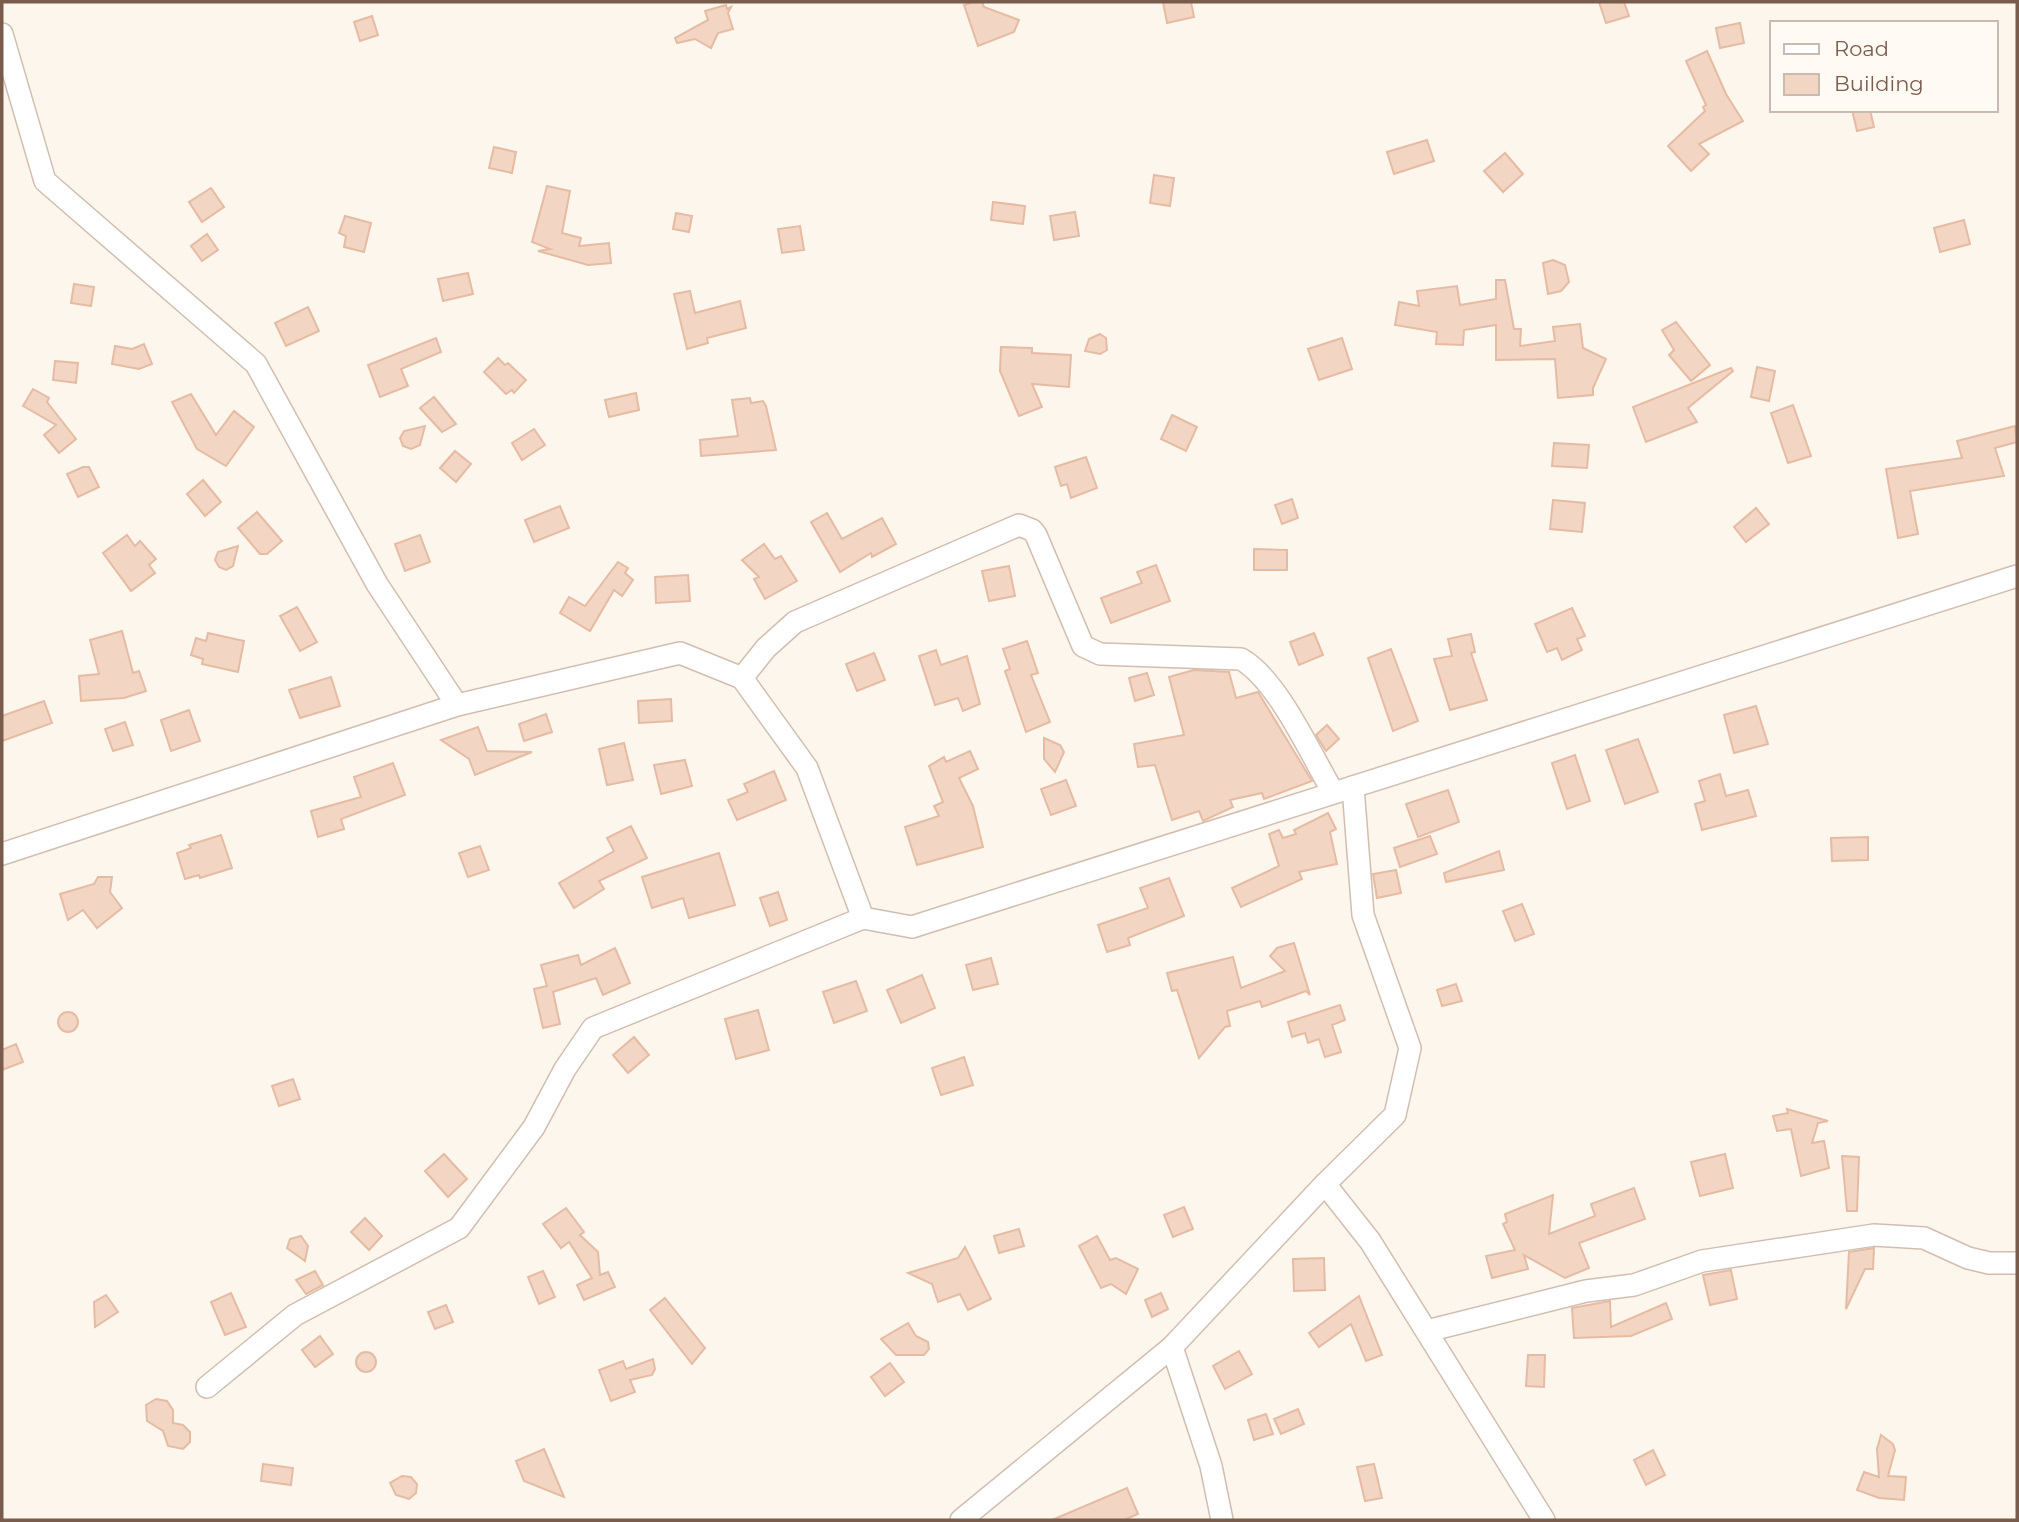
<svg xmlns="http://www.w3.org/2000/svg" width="2019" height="1522" font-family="Montserrat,sans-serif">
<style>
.building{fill:#f3d5c3;stroke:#e6bba3;stroke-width:2}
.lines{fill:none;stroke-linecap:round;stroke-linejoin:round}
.minor-casing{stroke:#d1beb0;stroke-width:24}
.minor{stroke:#fff;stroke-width:21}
</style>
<rect width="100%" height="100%" fill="#fdf6ec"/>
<g class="building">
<polygon points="974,2 982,2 984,7 1019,20 1014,32 978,46 964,5"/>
<polygon points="1163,2 1191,2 1194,17 1167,23"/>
<polygon points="1599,2 1624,2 1629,16 1606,23"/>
<polygon points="726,5 727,9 731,7 728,13 733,29 718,33 711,48 695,39 677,43 675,38 708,20 705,11"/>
<polygon points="372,16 378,35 360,41 354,22"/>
<polygon points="1740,23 1744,43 1720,48 1716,28"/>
<polygon points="1707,51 1726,94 1743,121 1699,144 1709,154 1691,171 1668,146 1705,111 1703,107 1706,105 1686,61"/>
<polygon points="1852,110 1870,110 1874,127 1857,131"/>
<polygon points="1427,140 1434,161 1394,174 1387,152"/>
<polygon points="494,147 516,152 512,173 489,168"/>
<polygon points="1505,153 1523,174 1503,192 1484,171"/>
<polygon points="1154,175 1174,178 1170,206 1150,203"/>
<polygon points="547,186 570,191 562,233 581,238 579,246 609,243 611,263 588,265 538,251 550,249 532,242"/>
<polygon points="211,188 224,207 202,222 189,202"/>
<polygon points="993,202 1025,206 1023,224 991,220"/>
<polygon points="1075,212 1079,236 1054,240 1050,216"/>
<polygon points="676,213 692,216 689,232 673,229"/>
<polygon points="345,216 371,223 364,252 344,247 346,236 339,233"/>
<polygon points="1964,220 1970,244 1940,252 1934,228"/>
<polygon points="800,226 804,250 782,253 778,229"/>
<polygon points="207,234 218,250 202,261 191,246"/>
<polygon points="1553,260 1565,265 1569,282 1561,291 1548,294 1543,263"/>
<polygon points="468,273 473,294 443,301 438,279"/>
<polygon points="1496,280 1505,280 1514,329 1521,329 1520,346 1555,341 1553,327 1580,324 1583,348 1606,359 1593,388 1593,395 1558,398 1555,359 1496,360 1496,325 1464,330 1463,345 1436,344 1437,332 1395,325 1399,302 1419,306 1417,291 1457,286 1460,305 1496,299"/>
<polygon points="74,284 94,287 91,306 71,303"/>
<polygon points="690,291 695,313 740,301 746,328 707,338 708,343 687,349 674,294"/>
<polygon points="308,307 319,331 286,346 275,323"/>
<polygon points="1676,322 1710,365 1691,381 1669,355 1674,350 1662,330"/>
<polygon points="1100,334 1106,338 1107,350 1100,354 1085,351 1089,339"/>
<polygon points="436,338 441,352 401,369 408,386 380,397 368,365"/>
<polygon points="1342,338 1352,369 1319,380 1308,349"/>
<polygon points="144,344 152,364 139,369 112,364 115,346 132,349"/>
<polygon points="1001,347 1032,348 1032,353 1071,355 1069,387 1032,384 1042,407 1019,416 1000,371"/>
<polygon points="498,358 505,365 508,363 526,380 514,393 512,390 506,394 484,372"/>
<polygon points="55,361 78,363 76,383 53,380"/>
<polygon points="1757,367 1775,371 1769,401 1751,397"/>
<polygon points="1731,368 1733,371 1688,408 1697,422 1646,442 1633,407"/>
<polygon points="33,389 49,398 47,402 76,439 59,453 44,435 56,425 23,406"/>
<polygon points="636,393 639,410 609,417 605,400"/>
<polygon points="191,394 216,435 234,411 254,427 226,466 197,449 172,402"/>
<polygon points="434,397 456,424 442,432 420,408"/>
<polygon points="750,398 751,403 763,401 766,406 776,450 701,456 700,440 738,436 732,400"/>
<polygon points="1793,405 1811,456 1788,463 1771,413"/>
<polygon points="1172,415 1197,427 1186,451 1161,439"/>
<polygon points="425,426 420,445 411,449 403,446 400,438 404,431"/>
<polygon points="2015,426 2017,442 1995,448 2004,476 1910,491 1918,534 1898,538 1886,469 1962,458 1957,441"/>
<polygon points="534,429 545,445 522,460 512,443"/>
<polygon points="1554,443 1589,445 1587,468 1552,466"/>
<polygon points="455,451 471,464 456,482 440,468"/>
<polygon points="1086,457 1097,488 1071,498 1067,484 1061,486 1055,467"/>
<polygon points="83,467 89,467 99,487 78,497 67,474"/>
<polygon points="203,480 221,502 205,516 187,494"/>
<polygon points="1292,499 1298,518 1282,524 1275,505"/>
<polygon points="1553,500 1585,503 1582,532 1550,529"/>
<polygon points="560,506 569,528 534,542 525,520"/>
<polygon points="1756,508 1769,524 1746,542 1734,527"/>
<polygon points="257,512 282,541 267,554 260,554 238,528"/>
<polygon points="827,513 842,539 882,518 896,544 872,557 871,553 840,572 811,522"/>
<polygon points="127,535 135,546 140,541 156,559 149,565 155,573 131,591 103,553"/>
<polygon points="420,535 430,562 405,571 395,544"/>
<polygon points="764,544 775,559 781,556 797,581 765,599 754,579 759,577 742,560"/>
<polygon points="238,546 233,566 226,570 219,567 215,560 218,552"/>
<polygon points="1254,549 1287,550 1287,570 1254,570"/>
<polygon points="618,562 628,568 625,573 633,580 622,596 614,590 590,631 560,613 569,597 585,606"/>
<polygon points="1156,565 1170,601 1111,623 1101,598 1142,583 1137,572"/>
<polygon points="1009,566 1015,596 989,601 982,571"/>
<polygon points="688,575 690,601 656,603 655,577"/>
<polygon points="297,607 317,642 300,651 280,616"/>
<polygon points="1572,608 1585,636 1577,639 1582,650 1562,660 1557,648 1547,652 1535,624"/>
<polygon points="122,631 133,673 139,671 146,691 124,698 81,701 79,676 99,674 90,640"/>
<polygon points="208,633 244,641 238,672 202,664 203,659 191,655 196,638 206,641"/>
<polygon points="1314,633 1323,655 1299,665 1290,642"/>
<polygon points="1471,634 1475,652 1471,653 1487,700 1450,710 1434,659 1452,656 1448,639"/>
<polygon points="1027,641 1038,673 1031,675 1050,722 1026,732 1005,671 1010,669 1003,649"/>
<polygon points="1391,649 1418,721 1393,731 1368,658"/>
<polygon points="936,650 941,665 967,656 980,704 963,711 958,698 935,705 919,656"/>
<polygon points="874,653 885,680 857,691 846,664"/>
<polygon points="1194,670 1229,672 1236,698 1258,692 1312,781 1264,799 1262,793 1230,800 1233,807 1203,821 1199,811 1172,820 1155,765 1138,767 1134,744 1184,735 1169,677"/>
<polygon points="1147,673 1154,695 1135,701 1129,678"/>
<polygon points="331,677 340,706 300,718 289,690"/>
<polygon points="671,699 672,721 639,723 638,701"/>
<polygon points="44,701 52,723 2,741 2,716"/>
<polygon points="1756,706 1768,744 1734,753 1724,715"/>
<polygon points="189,710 200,741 171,751 161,720"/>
<polygon points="546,714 552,732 524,741 519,724"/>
<polygon points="125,722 133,745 113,751 105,729"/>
<polygon points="1327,725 1339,739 1326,751 1316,735"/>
<polygon points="478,727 487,751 532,752 475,775 469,759 441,740"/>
<polygon points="1044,738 1060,745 1064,752 1055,772 1044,759"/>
<polygon points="1638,739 1658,792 1625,804 1606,750"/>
<polygon points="624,743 633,780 607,785 599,749"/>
<polygon points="970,751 978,769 959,778 973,806 983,847 917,865 905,827 939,816 934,806 943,802 929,766 944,757 946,762"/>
<polygon points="1575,755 1590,801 1567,809 1552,763"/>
<polygon points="685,760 692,786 661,794 654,765"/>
<polygon points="393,763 405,795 341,819 344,829 318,837 311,811 361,797 354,777"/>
<polygon points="774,771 786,800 737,820 728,800 748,792 744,784"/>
<polygon points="1720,774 1726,796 1748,790 1756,816 1702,830 1695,804 1705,801 1699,781"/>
<polygon points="1066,780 1076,806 1051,815 1041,789"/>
<polygon points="1448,790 1459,822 1418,837 1406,804"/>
<polygon points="1328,813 1336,829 1330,832 1337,864 1299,872 1302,879 1241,907 1232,888 1279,866 1269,834 1279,830 1283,838 1296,834 1294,830"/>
<polygon points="631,826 647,858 599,881 604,889 574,908 559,883 614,851 607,838"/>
<polygon points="221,835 232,868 200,878 199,875 185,879 177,853 191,848 189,845"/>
<polygon points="1430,836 1437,854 1400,867 1394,848"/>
<polygon points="1868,837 1868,860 1832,861 1831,838"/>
<polygon points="480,846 489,870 468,877 459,853"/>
<polygon points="1499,851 1504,870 1446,882 1444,873"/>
<polygon points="719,853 735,905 689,918 683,898 652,908 642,877"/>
<polygon points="1396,870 1401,893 1377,898 1373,874"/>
<polygon points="98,877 112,877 110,892 122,908 97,928 83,910 68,920 60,894 94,884"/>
<polygon points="1169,878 1184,916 1128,938 1130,945 1107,952 1098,925 1148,908 1140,888"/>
<polygon points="778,892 787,920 770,926 760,898"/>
<polygon points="1522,904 1534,934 1515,941 1503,911"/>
<polygon points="1294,943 1310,995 1306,991 1262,1007 1260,1001 1227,1011 1230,1026 1225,1027 1199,1058 1177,990 1172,991 1167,973 1233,957 1241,988 1285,971 1270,956 1277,948"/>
<polygon points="615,948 630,983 603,995 596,978 553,992 560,1024 543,1028 534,989 547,986 541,965 578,955 581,965"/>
<polygon points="991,958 998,984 973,990 966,965"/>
<polygon points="922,975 935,1008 901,1023 887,990"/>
<polygon points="856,981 867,1011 834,1023 823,992"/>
<polygon points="1456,984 1462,1001 1442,1006 1437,990"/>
<polygon points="1340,1005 1345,1020 1332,1025 1341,1052 1325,1057 1319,1039 1308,1043 1305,1033 1292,1037 1288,1022"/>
<polygon points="758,1010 769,1050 736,1059 725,1019"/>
<circle cx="68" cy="1022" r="10"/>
<polygon points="634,1037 649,1055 628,1073 613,1055"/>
<polygon points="16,1044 23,1062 2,1070 2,1050"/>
<polygon points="964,1057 973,1085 941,1095 932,1068"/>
<polygon points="293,1079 300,1099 279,1106 272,1086"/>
<polygon points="1787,1109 1828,1121 1818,1123 1812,1143 1824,1141 1829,1168 1801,1176 1791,1129 1777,1131 1773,1116 1788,1113"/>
<polygon points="444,1154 467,1179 448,1197 425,1171"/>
<polygon points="1725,1154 1733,1188 1700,1196 1691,1162"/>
<polygon points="1842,1156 1859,1157 1857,1211 1847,1211"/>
<polygon points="1634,1188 1645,1219 1579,1243 1589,1268 1565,1278 1524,1255 1528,1269 1492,1278 1486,1256 1515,1250 1503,1224 1507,1222 1505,1214 1553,1195 1549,1234 1595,1216 1591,1204"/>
<polygon points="1184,1207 1193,1229 1173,1237 1164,1215"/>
<polygon points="566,1208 584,1232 580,1235 598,1252 600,1275 608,1272 615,1287 584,1300 577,1285 592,1278 569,1242 561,1248 543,1224"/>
<polygon points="365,1218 382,1236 369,1250 351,1232"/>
<polygon points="1019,1229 1024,1246 999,1253 994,1236"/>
<polygon points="301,1236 308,1246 305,1261 287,1248 290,1239"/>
<polygon points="1097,1236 1110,1260 1116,1258 1138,1269 1126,1294 1111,1284 1101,1288 1079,1246"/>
<polygon points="965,1247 991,1299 968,1310 960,1294 938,1302 932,1284 908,1273 958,1258"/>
<polygon points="1874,1248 1873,1269 1865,1269 1846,1309 1849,1252"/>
<polygon points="1324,1258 1325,1290 1294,1291 1293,1259"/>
<polygon points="1731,1270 1737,1299 1710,1305 1703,1275"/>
<polygon points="315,1271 323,1285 306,1294 296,1280"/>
<polygon points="543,1271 555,1297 539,1304 528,1277"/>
<polygon points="231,1293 246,1327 225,1335 211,1302"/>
<polygon points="1161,1293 1168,1309 1152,1317 1145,1300"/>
<polygon points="106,1295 118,1312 95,1327 94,1302"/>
<polygon points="1359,1296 1382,1355 1366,1361 1351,1324 1319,1347 1309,1333"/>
<polygon points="665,1298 705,1348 692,1364 650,1310"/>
<polygon points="1610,1301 1611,1327 1666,1303 1672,1319 1631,1336 1574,1338 1572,1308"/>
<polygon points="446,1305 453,1322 435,1329 428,1312"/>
<polygon points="908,1323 916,1336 928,1342 929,1349 924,1355 896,1355 881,1339"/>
<polygon points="320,1336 333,1354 315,1367 302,1350"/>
<polygon points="1239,1351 1252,1374 1225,1389 1213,1366"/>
<circle cx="366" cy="1362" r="10"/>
<polygon points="1528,1355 1545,1355 1544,1387 1526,1386"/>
<polygon points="653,1359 655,1369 652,1375 630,1380 635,1392 611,1401 599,1370 623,1361 626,1369"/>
<polygon points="890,1363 904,1382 885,1396 871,1377"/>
<polygon points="156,1399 167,1401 173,1410 173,1423 183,1425 190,1432 190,1442 183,1449 168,1446 163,1431 147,1421 146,1405"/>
<polygon points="1298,1409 1304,1424 1281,1434 1274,1419"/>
<polygon points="1266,1414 1273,1434 1254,1440 1248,1420"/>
<polygon points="1881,1435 1893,1444 1895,1450 1888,1476 1906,1477 1904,1500 1879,1498 1857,1490 1864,1472 1879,1477 1877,1449"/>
<polygon points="544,1449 564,1497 524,1481 516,1461"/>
<polygon points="1653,1450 1665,1475 1646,1485 1634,1460"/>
<polygon points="263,1464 293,1468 291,1485 261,1481"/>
<polygon points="1374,1464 1382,1498 1365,1501 1357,1467"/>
<polygon points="402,1476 411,1477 417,1484 416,1493 409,1499 396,1495 390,1483"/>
<polygon points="1127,1488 1138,1514 1124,1520 1052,1520"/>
</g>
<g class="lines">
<defs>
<g id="minor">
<polyline points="2,34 45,181 256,364 377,584 457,705"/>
<path d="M742 678 766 648 795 622 1019 525 1032 530 1036 535 1083 646 1100 654 1241 659C1278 680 1311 755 1333 792"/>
<polyline points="2,854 457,705 680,653 742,678 807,768 863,918 912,927 2017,576"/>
<polyline points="1325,1184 1370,1241 1544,1520"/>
<polyline points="1427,1331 1586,1291 1634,1285 1702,1261 1874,1235 1924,1238 1968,1258 1989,1263 2017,1263"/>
<polyline points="1172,1347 1211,1466 1222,1520"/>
<polyline points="207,1387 295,1315 459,1228 534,1127 565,1069 593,1028 863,918"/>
<polyline points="961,1520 1172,1347 1325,1184 1395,1115 1410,1048 1363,915 1353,787"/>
</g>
</defs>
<use href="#minor" class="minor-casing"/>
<use href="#minor" class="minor"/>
</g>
<rect width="2019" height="1522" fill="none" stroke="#7a5c4d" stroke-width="7"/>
<rect x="1770" y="21" width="228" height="91" fill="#fffaf3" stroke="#cabbb1" stroke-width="2"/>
<rect x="1784" y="44" width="35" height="10" fill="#ffffff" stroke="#cabbb1" stroke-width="2"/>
<text x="1834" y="56" font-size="21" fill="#7a5c4d">Road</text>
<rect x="1784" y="74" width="35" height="21" fill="#f3d5c3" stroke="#cabbb1" stroke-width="2"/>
<text x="1834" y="91" font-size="21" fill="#7a5c4d">Building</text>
</svg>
